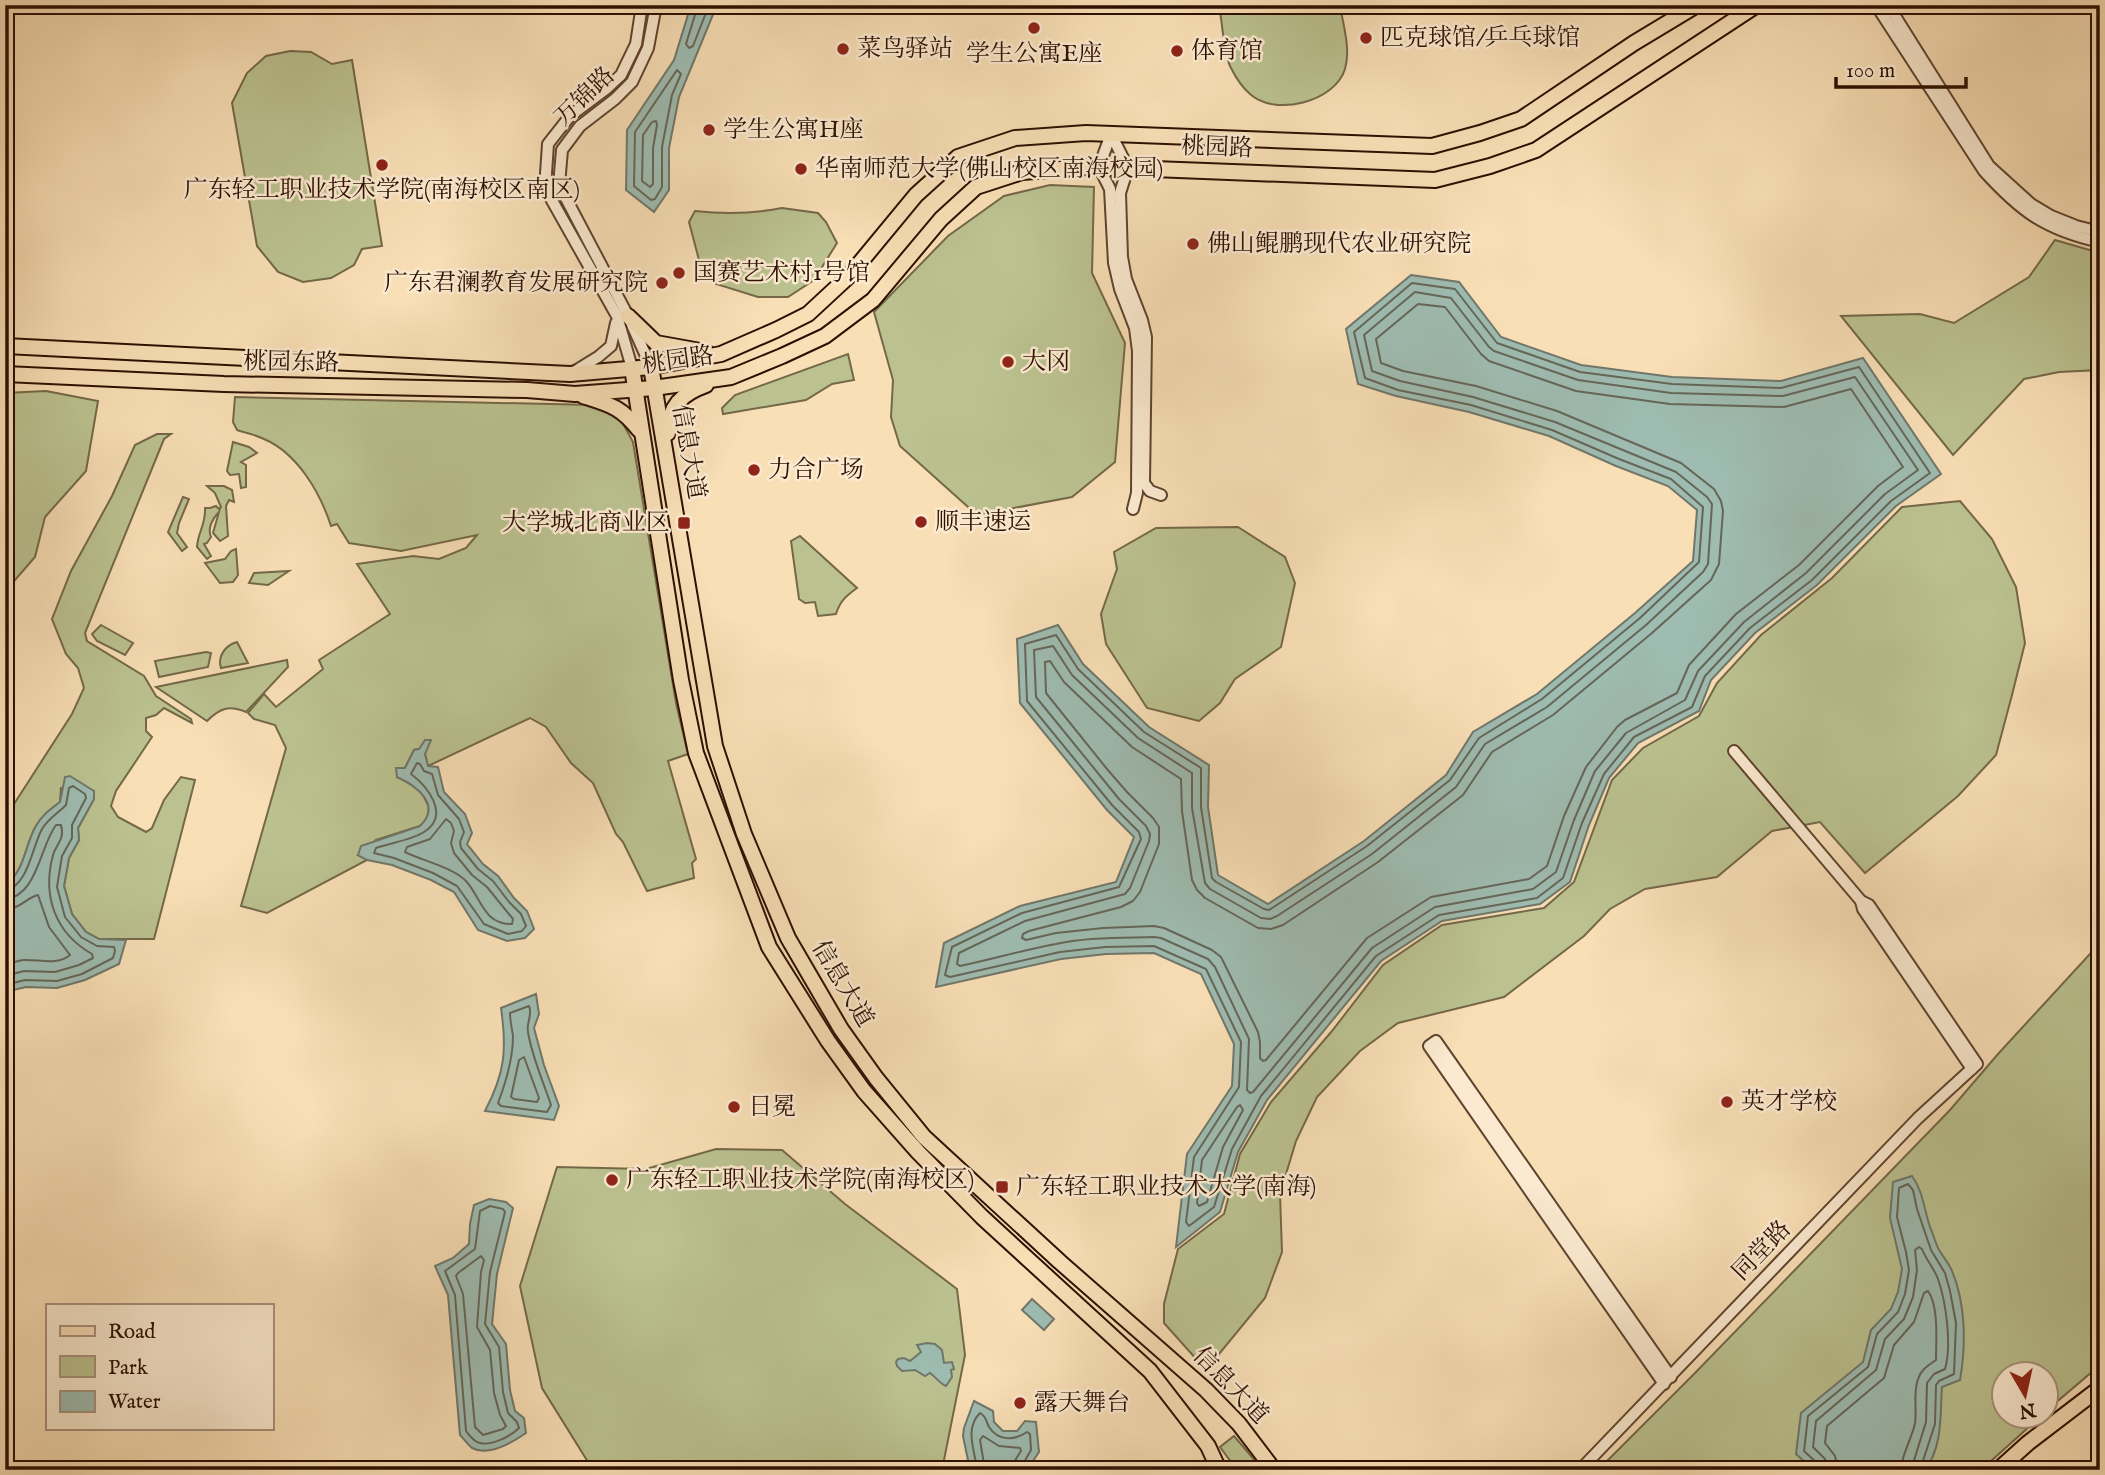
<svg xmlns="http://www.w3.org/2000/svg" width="2105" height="1475" font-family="'IM FELL English','Noto Serif SC',serif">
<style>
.green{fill:#bbc290;stroke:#746848;stroke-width:2}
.water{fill:#9ebcb1;stroke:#70776a;stroke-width:2}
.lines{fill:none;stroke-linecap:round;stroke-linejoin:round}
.shore{stroke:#656658;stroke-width:2}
.minor-casing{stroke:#5f432e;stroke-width:14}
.major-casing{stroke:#2c0f00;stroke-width:18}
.minor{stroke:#fbead0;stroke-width:10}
.major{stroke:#f9dfb6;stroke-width:14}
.poi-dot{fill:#8f2418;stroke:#fbead0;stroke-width:2.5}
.labels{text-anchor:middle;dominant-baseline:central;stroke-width:5;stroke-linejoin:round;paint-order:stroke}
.poi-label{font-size:24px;fill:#2c0f00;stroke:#fbead0;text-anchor:start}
.street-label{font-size:24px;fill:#2c0f00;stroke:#fbead0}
</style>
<rect width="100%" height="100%" fill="#f9dfb6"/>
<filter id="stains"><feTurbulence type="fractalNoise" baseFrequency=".00286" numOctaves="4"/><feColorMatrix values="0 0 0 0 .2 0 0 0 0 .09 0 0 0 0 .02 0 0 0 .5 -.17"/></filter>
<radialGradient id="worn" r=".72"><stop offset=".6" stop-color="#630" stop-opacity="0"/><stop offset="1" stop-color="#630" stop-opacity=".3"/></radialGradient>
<g class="green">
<path d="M1219 5H1340C1343 25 1351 49 1345 69 1335 102 1275 117 1250 94 1243 88 1235 76 1231 68 1224 56 1222 20 1219 5Z"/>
<polygon points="290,51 311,52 332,64 352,60 382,246 362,249 354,265 331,278 303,282 278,272 257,246 232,103 247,73 266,56"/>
<polygon points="1050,185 1094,187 1092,273 1125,343 1115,462 1072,497 977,515 900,446 891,417 893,380 874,312 948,236 1004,196"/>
<path d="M782 208 818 213 826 222 837 243 814 280 788 297H758L716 284 699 260 689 222 695 211C724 214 752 214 782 208Z"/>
<polygon points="2055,240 2100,253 2100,370 2059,372 2024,379 1953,455 1841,316 1920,314 1954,323 2029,277"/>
<polygon points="848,354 854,380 832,384 806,400 723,414 722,408 735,395"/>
<polygon points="46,391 98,401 86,471 45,517 35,557 9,587 5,582 5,393"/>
<path d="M235 397 594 405 621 420 633 442 676 703 688 754 668 761 696 859 692 863 694 878 647 891 623 842 616 834 593 783 571 763 546 727 530 718 428 766 425 754 419 749 414 750 405 768H397V777L413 784 422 793 429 807 427 819 420 826 376 840 358 855 367 860 267 913 241 906 286 748 275 725 254 719 248 713 264 694 276 707 323 669 319 660 390 614 357 564 413 556 439 559 466 548 477 535 401 551 349 543 337 524 331 526C320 492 297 453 264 439 256 435 246 433 237 430L233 422Z"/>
<path d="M157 434H171L164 439 85 633 87 641 144 676 156 696 191 719 192 723 164 708 156 715 146 718V731L152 737 116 791 111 806 118 817 146 832 152 828 164 800 181 777 195 780 154 939H98L86 932 72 914 64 886 69 858 79 840 78 828 94 799V791L61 788 60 802C51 809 42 815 36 826 25 844 25 872 5 885V818L72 714 84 688 78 668 66 654 52 619 71 571 112 496 135 445Z"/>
<polygon points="233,442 249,447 257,453 241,462 246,465 246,487 241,488 239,474 230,475 227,471"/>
<path d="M207 486H224L232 490 234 502 229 500 226 506 228 536 220 541 213 533 219 512C213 518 207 528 211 537L207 543 204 544 211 556 207 559 197 547C198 531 206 525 205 508H210L216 506 219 509 221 507 215 493Z"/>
<polygon points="183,497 189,499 179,523 177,533 187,547 182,551 168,532"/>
<polygon points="1960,501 1992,539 2016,587 2025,643 2012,695 1996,755 1958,796 1865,873 1820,822 1772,831 1717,877 1645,889 1610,909 1584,936 1504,997 1398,1023 1360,1051 1317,1097 1296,1141 1280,1194 1282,1252 1265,1298 1206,1370 1164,1323 1164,1304 1178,1249 1224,1214 1240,1154 1271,1102 1332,1031 1383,965 1442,925 1544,908 1574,882 1612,780 1643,748 1699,716 1717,683 1761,635 1832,578 1902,507"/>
<polygon points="1238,527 1285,557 1295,583 1281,647 1235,679 1220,703 1199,721 1147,708 1106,644 1101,614 1117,569 1114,552 1156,528"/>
<path d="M800 536 857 588C846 596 840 601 836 614L818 616 815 602 805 603 799 599 791 541Z"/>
<polygon points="236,549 238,575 233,582 220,583 205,563 225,559 231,551"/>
<polygon points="289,571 268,585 249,583 254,573"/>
<polygon points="101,625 133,643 125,655 97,641 92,634"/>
<path d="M237 642 248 663 221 668C217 656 226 645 237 642Z"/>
<polygon points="206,652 211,653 208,667 159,677 155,661"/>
<path d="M287 660 288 667 246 712C229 705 220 708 207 721L156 687Z"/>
<polygon points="2100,943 2100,1365 2046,1411 2046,1374 2004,1374 2004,1416 2041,1416 1981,1470 1598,1470 1695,1373 1950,1110 1998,1054"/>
<polygon points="716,1149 782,1150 845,1204 957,1289 965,1355 942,1470 593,1470 542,1388 520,1286 557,1167 646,1169"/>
<polygon points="1234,1436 1263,1470 1237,1470 1220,1447"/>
</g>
<g class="water">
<polygon points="691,5 717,5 679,97 669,148 669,190 654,212 626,190 627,130 674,60"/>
<polygon points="1411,275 1459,282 1501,337 1581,365 1672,377 1781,381 1863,358 1941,474 1896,506 1817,585 1755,633 1711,680 1699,711 1638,743 1609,778 1589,825 1570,882 1540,904 1442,921 1381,961 1267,1100 1238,1152 1220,1212 1176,1247 1187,1154 1232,1086 1234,1044 1201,974 1154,953 1106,954 1061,959 936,987 944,943 1020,906 1116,882 1134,837 1107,810 1020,703 1017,639 1058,625 1083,664 1149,727 1209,765 1208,807 1218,875 1268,904 1364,841 1446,775 1473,732 1537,694 1635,613 1693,561 1697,510 1668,486 1616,466 1549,436 1469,412 1396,396 1358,384 1346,329"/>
<path d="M425 740H431L425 754 428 766 438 767 444 792 465 814 472 833 467 844 483 864 498 876 514 898 527 911 534 929 525 938 507 941 478 930 454 892 431 880 392 865 367 860 358 855 361 846 420 826C442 805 417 786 397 777L396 768H405L414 750 419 749Z"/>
<path d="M70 776 94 791V799L78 828 79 840 69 858 64 886 72 914 86 932 99 939 126 940 119 964 85 980 57 988 26 987 5 992V885C25 872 25 844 36 826 42 815 51 809 60 802L65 777Z"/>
<path d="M536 994 539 1014 534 1028 544 1065 559 1106 554 1120 485 1111C505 1073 507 1050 501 1008Z"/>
<path d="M1912 1176C1923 1191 1924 1209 1930 1227 1933 1234 1935 1241 1938 1248 1942 1256 1949 1263 1952 1271 1966 1304 1966 1346 1960 1380L1942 1387C1940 1415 1943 1446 1925 1470H1814L1796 1454 1801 1413 1863 1362 1871 1330 1891 1309 1898 1292 1902 1269 1890 1218 1893 1182Z"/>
<path d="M489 1199 506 1202 513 1208 497 1274 492 1324 506 1344 510 1390 515 1411 524 1418 526 1433C513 1442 489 1457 472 1448 468 1445 464 1439 460 1435L448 1295 435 1266 453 1258 469 1244 470 1224 474 1205Z"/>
<polygon points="1032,1299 1054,1319 1044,1330 1022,1310"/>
<path d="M927 1343 935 1344 942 1350 944 1363 952 1362 954 1369 951 1370 952 1377 946 1386C939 1383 937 1378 930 1373L925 1376 915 1370 902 1371 897 1366 896 1362 898 1359 904 1358 910 1361 921 1352 917 1345Z"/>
<polygon points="974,1401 993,1411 994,1422 1003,1431 1017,1431 1025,1421 1036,1422 1039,1452 1027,1470 970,1470 963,1436 964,1428"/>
</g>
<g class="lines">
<g class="shore">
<polyline points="698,5 686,44 689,48 693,46 709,5"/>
<polygon points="677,70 681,74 672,95 662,147 662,187 655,199 651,200 634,186 635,132"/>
<polygon points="652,122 656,121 657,125 653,148 653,184 650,187 642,181 643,135"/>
<polygon points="1412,283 1455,289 1497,343 1580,372 1672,384 1781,388 1859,367 1930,473 1891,501 1812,580 1750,628 1705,676 1692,707 1634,737 1604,774 1582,823 1563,878 1537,898 1439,915 1376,956 1261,1096 1232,1149 1214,1207 1189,1226 1186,1222 1194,1157 1239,1087 1241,1042 1206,969 1154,946 1105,947 1060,952 950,977 945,975 952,947 1022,913 1119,887 1141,839 1139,832 1112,805 1027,701 1025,644 1056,635 1078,669 1144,732 1201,768 1201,807 1212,878 1216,882 1264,909 1269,910 1367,846 1450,780 1479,738 1542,699 1640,618 1699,562 1703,507 1671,479 1619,459 1552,430 1471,405 1398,390 1365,378 1354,332"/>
<path d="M1415 292 1451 298 1489 347 1494 351 1578 380 1671 393 1783 396 1855 377 1918 470 1885 494 1806 573 1744 622 1698 671 1685 700 1626 733 1595 771 1574 820 1556 872 1533 889 1435 907 1372 948 1253 1092 1250 1093 1247 1090 1249 1039 1215 967 1208 959 1161 938 1154 937C1122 938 1088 937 1056 944 1024 950 992 959 960 966L957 964 959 953 1025 921 1125 894 1130 888 1149 841 1150 834 1146 826 1119 799 1036 697 1034 650 1053 646 1072 675 1138 738 1192 773V808L1205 883 1210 889 1261 918 1270 919 1277 916 1372 854 1456 787 1485 744 1547 707 1646 625 1703 572 1708 564 1712 504 1707 497 1676 472 1555 422 1473 397 1400 381 1372 371 1364 335Z"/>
<polygon points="1418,304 1445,307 1481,354 1489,361 1576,391 1670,404 1784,407 1851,389 1903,467 1878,486 1799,565 1736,614 1689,665 1677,693 1625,720 1617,727 1586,767 1564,816 1547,866 1529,879 1431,897 1367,938 1266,1060 1263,1061 1260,1058 1260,1042 1258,1032 1221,957 1212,950 1164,928 1154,926 1103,928 1056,933 1026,940 1022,938 1023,934 1029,931 1121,907 1133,901 1140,892 1159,844 1159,827 1153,818 1127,792 1107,769 1046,693 1045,662 1050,661 1064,682 1132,747 1181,779 1182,811 1192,880 1197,890 1205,898 1258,928 1271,929 1283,925 1378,862 1463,795 1492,752 1553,715 1652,633 1711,580 1719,564 1723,511 1721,501 1714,489 1681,463 1557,411 1476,386 1403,371 1381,363 1376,339"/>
<path d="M417 763 420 764 424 771 432 774 438 795 459 819 464 832 460 842 461 848 478 869 493 881 509 902 521 914 526 926 522 931 508 934 484 924 457 886 433 873 394 858 374 853 376 848C390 843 412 840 424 832 451 815 427 786 411 774Z"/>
<path d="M446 819 451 823 454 831 451 843 454 853 472 875 487 887 513 919 512 924C483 924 482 899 466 881 452 867 423 861 405 852L407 847 430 839Z"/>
<path d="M5 890C28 887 32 847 42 829 48 819 58 813 66 805L69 788 73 786 85 794 86 798 72 825V838L62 856 57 887 65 917 81 937 97 946 114 947 115 951 113 958 82 974 57 981 25 980 5 985"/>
<path d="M5 899C37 897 40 846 56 825H61C65 840 57 842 53 855 42 896 55 933 92 954L93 958 79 965 55 972 24 971 5 976"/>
<path d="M5 909C21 909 27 897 38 895L49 927 70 955C57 966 39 959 23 960 17 961 11 963 5 965"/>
<path d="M529 1006C533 1015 526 1022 528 1032 532 1057 543 1081 551 1105L547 1112 501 1106 498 1103C506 1082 513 1060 513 1036 512 1029 510 1021 510 1013Z"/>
<polygon points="524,1057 539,1098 537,1102 514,1099 511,1097 519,1060"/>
<polygon points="1240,1105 1243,1110 1223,1147 1207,1202 1199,1206 1197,1203 1202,1160 1237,1107"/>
<path d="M490 1206 503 1209 505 1212 490 1272 485 1324 499 1347 503 1392 508 1413 517 1422 519 1428C511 1436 492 1446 480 1443 474 1442 470 1436 466 1431L455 1295 445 1271 475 1249 480 1211Z"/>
<polygon points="481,1256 484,1260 481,1272 477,1327 490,1350 494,1393 500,1415 506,1426 503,1429 483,1435 475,1427 463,1294 456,1276 458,1273"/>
<path d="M977 1470C975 1450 964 1429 980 1413 987 1417 985 1420 989 1427 998 1441 1014 1441 1027 1432L1030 1434 1031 1450 1023 1464 1022 1470"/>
<polyline points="985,1470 980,1440 983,1436 999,1446 1020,1448 1021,1451 1014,1462 1014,1470"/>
<polyline points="1819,1470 1817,1463 1804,1451 1808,1416 1868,1367 1877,1334 1898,1312 1905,1294 1909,1270 1906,1252 1897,1217 1899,1188 1908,1184 1913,1190 1917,1209 1931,1250 1945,1273 1950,1291 1956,1323 1954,1374 1939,1381 1936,1385 1935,1424 1920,1470"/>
<path d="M1827 1470 1825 1459 1813 1447 1816 1421 1876 1370 1885 1339 1904 1319 1913 1297 1917 1270 1915 1250 1919 1247 1922 1249C1926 1260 1934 1268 1938 1279 1946 1302 1952 1345 1945 1369L1934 1374 1927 1383 1926 1422 1911 1470"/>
<path d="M1838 1470 1835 1456 1825 1443 1827 1426 1884 1378 1894 1345 1914 1322 1924 1293 1928 1291C1939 1306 1936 1341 1936 1360 1929 1365 1921 1369 1918 1379 1913 1393 1917 1408 1915 1423 1912 1439 1901 1455 1901 1470"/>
</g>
<defs>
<g id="minor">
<path d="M1876 5 1984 171C2021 212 2046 230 2100 242"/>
<polyline points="1888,5 1989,166 2031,204 2051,216 2076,226 2100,232"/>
<polyline points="1111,134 1099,167 1110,189 1114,263 1120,289 1135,328 1138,351 1137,493 1133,509"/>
<polyline points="1111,134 1128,168 1120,193 1122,257 1126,279 1142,320 1146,337 1144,483 1150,491 1161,495"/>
<polyline points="651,367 628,316 559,185 562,150 580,126 615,99 632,82 648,48 656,5"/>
<polyline points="632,368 617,316 545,188 548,144 570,116 606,89 621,75 636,44 642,5"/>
<polyline points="572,373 598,357 611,346 616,323"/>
<polyline points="1734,751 1861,901"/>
<polyline points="1664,1384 1429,1046 1436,1041 1671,1377"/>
<polyline points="1580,1470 1918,1118 1977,1064 1869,905 1861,901 1863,909 1972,1069"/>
</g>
<g id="major">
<polyline points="628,316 656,343 706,352"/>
<polyline points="5,346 570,374 651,367 721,354 776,330 808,314 849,276 916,195 958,157 1015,138 1086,133 1432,146 1480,133 1521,119 1634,43 1697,5"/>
<polyline points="651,367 715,746 744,834 788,938 841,1029 876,1078 924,1137 1060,1262 1206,1390 1239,1424 1274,1470"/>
<polyline points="632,368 681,680 696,753 769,947 828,1041 864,1091 918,1152 982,1217 1150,1371 1208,1446 1219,1470"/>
<polyline points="5,374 224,384 527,390 575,394 654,388 731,377 782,356 825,336 873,300 941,219 976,187 1022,172 1087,167 1128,168 1435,180 1490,166 1536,150 1757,5"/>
<path d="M583 396C611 405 621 407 639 430"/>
<path d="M668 433C669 406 681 394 706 385"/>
<polyline points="1998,1470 2028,1443 2100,1388"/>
<polyline points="2094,1470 2100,1465"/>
</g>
</defs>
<use href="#minor" class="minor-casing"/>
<use href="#major" class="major-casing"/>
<use href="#minor" class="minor"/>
<use href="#major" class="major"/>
</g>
<g class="poi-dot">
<circle cx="1034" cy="28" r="7"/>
<circle cx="1366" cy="38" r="7"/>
<circle cx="843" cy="49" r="7"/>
<circle cx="1177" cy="51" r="7"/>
<circle cx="709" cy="130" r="7"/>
<circle cx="382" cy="165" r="7"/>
<circle cx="801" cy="169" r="7"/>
<circle cx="1193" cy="244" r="7"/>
<circle cx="679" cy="273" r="7"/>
<circle cx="662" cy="283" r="7"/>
<circle cx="1008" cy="362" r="7"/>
<circle cx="754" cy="470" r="7"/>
<circle cx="921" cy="522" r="7"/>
<rect x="677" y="516" width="14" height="14" rx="3.5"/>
<circle cx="1727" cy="1102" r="7"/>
<circle cx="734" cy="1107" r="7"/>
<circle cx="612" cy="1180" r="7"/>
<rect x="995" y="1180" width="14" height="14" rx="3.5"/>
<circle cx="1020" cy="1403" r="7"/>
</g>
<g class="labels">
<g class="poi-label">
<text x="1380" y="38">匹克球馆/乒乓球馆</text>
<text x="857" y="49">菜鸟驿站</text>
<text x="1191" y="51">体育馆</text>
<text x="1034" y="54" text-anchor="middle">学生公寓E座</text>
<text x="723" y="130">学生公寓H座</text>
<text x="815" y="169">华南师范大学(佛山校区南海校园)</text>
<text x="382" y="190" text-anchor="middle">广东轻工职业技术学院(南海校区南区)</text>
<text x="1207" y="244">佛山鲲鹏现代农业研究院</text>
<text x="693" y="273">国赛艺术村1号馆</text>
<text x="648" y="283" text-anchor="end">广东君澜教育发展研究院</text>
<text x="1022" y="362">大冈</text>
<text x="768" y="470">力合广场</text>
<text x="935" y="522">顺丰速运</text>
<text x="670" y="523" text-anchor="end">大学城北商业区</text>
<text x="1741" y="1102">英才学校</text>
<text x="748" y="1107">日冕</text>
<text x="626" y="1180">广东轻工职业技术学院(南海校区)</text>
<text x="1016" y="1187">广东轻工职业技术大学(南海)</text>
<text x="1034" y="1403">露天舞台</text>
</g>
<g class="street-label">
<text transform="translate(585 97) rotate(-44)">万锦路</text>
<text transform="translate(1217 148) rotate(2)">桃园路</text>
<text transform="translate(678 361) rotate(-8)">桃园路</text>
<text transform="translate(291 363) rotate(1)">桃园东路</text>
<text transform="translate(688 452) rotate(80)">信息大道</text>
<text transform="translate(842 984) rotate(59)">信息大道</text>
<text transform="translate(1762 1251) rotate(-46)">同堂路</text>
<text transform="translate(1230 1386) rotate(46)">信息大道</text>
</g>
</g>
<rect width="2105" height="1475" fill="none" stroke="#f9dfb6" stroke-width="28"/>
<rect x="7" y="7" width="2091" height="1461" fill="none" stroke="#2c0f00" stroke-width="3.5"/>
<rect x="14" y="14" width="2077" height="1447" fill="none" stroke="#2c0f00" stroke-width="2"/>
<rect x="46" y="1304" width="228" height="126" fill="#fbead0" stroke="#a8927d" stroke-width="2"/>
<rect x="60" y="1326" width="35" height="10" fill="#f9dfb6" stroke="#a8927d" stroke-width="2"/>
<text x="108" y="1338" font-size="21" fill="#2c0f00">Road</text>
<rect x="60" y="1356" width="35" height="21" fill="#bbc290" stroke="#a8927d" stroke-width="2"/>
<text x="108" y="1374" font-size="21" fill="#2c0f00">Park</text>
<rect x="60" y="1391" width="35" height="21" fill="#9ebcb1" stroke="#a8927d" stroke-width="2"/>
<text x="108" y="1408" font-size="21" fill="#2c0f00">Water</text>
<g transform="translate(2025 1395) rotate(171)"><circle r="33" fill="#fbead0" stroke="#a8927d" stroke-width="2"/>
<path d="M0-5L12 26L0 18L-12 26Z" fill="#8f2418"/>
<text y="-10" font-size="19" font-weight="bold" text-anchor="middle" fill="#2c0f00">N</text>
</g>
<path d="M1836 77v10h130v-10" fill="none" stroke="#2c0f00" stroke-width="3.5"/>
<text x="1846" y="77" font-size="21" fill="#2c0f00" stroke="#fbead0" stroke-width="5" paint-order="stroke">100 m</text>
<rect width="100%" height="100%" filter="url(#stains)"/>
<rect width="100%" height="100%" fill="url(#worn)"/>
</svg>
